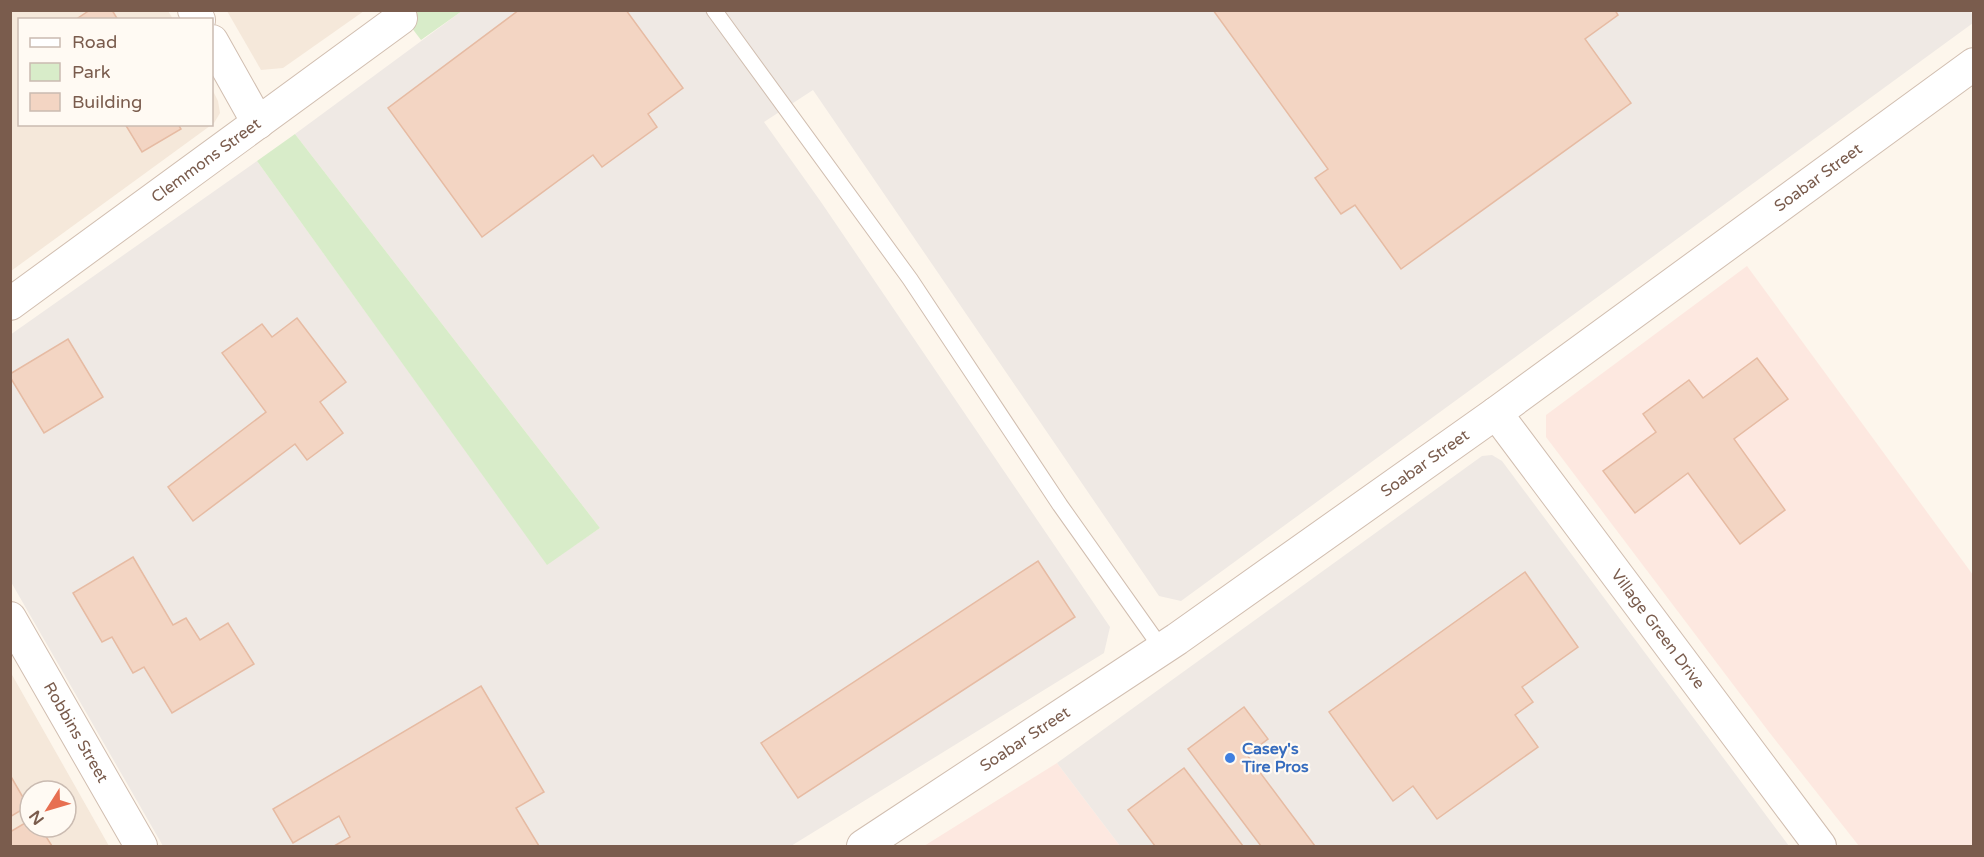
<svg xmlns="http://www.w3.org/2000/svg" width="1984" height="857" font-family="'Varela Round',sans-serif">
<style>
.residential{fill:#f5e8da;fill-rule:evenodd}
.commercial{fill:#fde8e0}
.industrial{fill:#efe9e4}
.green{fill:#d8ecc9}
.building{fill:#f3d5c3;stroke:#e6bba3;stroke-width:1.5}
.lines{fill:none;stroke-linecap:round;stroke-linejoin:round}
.lane-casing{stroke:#d1beb0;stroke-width:17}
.street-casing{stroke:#d1beb0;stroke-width:34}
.lane{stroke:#fff;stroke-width:15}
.street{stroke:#fff;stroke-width:32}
.shop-dot{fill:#3f7fe0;stroke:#fffaf3;stroke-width:2}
.labels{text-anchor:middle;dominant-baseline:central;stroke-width:4.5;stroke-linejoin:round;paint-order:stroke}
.street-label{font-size:16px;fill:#7a5c4d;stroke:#fffaf3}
.shop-label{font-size:16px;font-weight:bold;fill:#366cbe;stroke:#fffaf3;text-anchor:start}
</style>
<rect width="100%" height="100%" fill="#fdf6ec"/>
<g class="residential">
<polygon points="11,11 168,11 173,19 20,20 20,124 212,124 212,89 218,101 220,113 214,123 11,271"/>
<polygon points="227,11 364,11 283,68 261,70"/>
<path d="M11 673 109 846H11ZM30 791H66V827H30Z"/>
</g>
<g class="commercial">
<polygon points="1747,266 1973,575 1973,846 1859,846 1769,732 1546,437 1546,415"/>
<polygon points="1057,763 1120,846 924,846"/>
</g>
<g class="industrial">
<polygon points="1970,10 1973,16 1973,23 1181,601 1159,596 813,90 764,122 821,202 1110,627 1104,653 791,846 163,846 11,582 10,335 257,161 547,564 600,528 295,134 462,11"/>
<polygon points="1492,455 1502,461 1789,846 1120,846 1057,763 1482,456"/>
</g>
<g class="green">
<polygon points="399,11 462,11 421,40"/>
<polygon points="295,134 600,528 547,565 257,161"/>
</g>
<g class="building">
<polygon points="90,10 112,10 118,20 75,20"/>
<polygon points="519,10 626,10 683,88 648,114 657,127 602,167 593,155 482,237 388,108"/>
<polygon points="1213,10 1615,10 1618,15 1585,39 1631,103 1401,269 1355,205 1341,214 1315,178 1328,169"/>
<polygon points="125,124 178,124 181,129 142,152"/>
<polygon points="297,318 346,382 320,402 343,433 307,460 295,444 193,521 168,487 266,412 222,353 262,324 272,337"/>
<polygon points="68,339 103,397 44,433 10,377 10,374"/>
<polygon points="1757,358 1788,399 1734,439 1785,510 1740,544 1688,473 1635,513 1603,471 1656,432 1643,414 1689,380 1703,398"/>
<polygon points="133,557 173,625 186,618 200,640 228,623 254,664 172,713 144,667 133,673 112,637 102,642 73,593"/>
<polygon points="1038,561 1075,617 798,798 761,743"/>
<polygon points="1525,572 1578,647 1522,687 1533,702 1515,715 1538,747 1437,819 1413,786 1393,801 1329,712"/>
<polygon points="481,686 544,792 516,808 539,846 334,846 350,837 339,816 293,843 273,809"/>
<polygon points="1244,707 1268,739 1247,755 1315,846 1261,846 1188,749"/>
<polygon points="1184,768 1243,846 1155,846 1128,810"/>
<polygon points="10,775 28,806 10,817"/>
<polygon points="30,820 30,827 40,827 52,846 10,846 10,832"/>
</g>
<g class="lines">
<defs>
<polyline id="lane" points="714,10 910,279 1060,505 1162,649"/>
<g id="street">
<polyline points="194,10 199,20"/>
<polyline points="212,41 258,123"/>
<path id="s1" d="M10 304 401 18"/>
<path id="s2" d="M1496 413 1820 846"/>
<path id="s3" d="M10 618 141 846"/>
<path id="s4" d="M863 846 1177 639 1496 413 1974 64"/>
</g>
</defs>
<use href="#lane" class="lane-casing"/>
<use href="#street" class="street-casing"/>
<use href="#lane" class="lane"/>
<use href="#street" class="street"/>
</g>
<circle class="shop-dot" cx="1230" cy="758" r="6"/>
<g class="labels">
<g class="street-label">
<text stroke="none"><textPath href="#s1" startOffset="243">Clemmons Street</textPath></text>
<text stroke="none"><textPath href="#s4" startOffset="1166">Soabar Street</textPath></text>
<text stroke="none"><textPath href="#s4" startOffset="680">Soabar Street</textPath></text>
<text stroke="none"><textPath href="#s2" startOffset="270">Village Green Drive</textPath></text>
<text stroke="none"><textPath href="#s3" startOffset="132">Robbins Street</textPath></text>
<text stroke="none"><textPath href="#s4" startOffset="194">Soabar Street</textPath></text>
</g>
<g class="shop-label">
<text x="1242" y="749">Casey's<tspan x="1242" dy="18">Tire Pros</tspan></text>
</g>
</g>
<rect width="1984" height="857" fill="none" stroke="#7a5c4d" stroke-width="24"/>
<rect x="18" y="18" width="195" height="108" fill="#fffaf3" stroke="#cabbb1" stroke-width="1.5"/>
<rect x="30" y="38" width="30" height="9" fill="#ffffff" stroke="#cabbb1" stroke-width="1.5"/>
<text x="72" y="48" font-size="18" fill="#7a5c4d">Road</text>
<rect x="30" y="63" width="30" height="18" fill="#d8ecc9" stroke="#cabbb1" stroke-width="1.5"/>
<text x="72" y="78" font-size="18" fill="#7a5c4d">Park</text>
<rect x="30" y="93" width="30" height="18" fill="#f3d5c3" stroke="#cabbb1" stroke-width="1.5"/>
<text x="72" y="108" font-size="18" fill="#7a5c4d">Building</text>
<g transform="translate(48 809) rotate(233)"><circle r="28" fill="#fffaf3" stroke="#cabbb1" stroke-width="1.5"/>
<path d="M0-4.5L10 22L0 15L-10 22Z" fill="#e76f51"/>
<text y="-9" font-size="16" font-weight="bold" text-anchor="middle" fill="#7a5c4d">N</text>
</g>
</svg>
